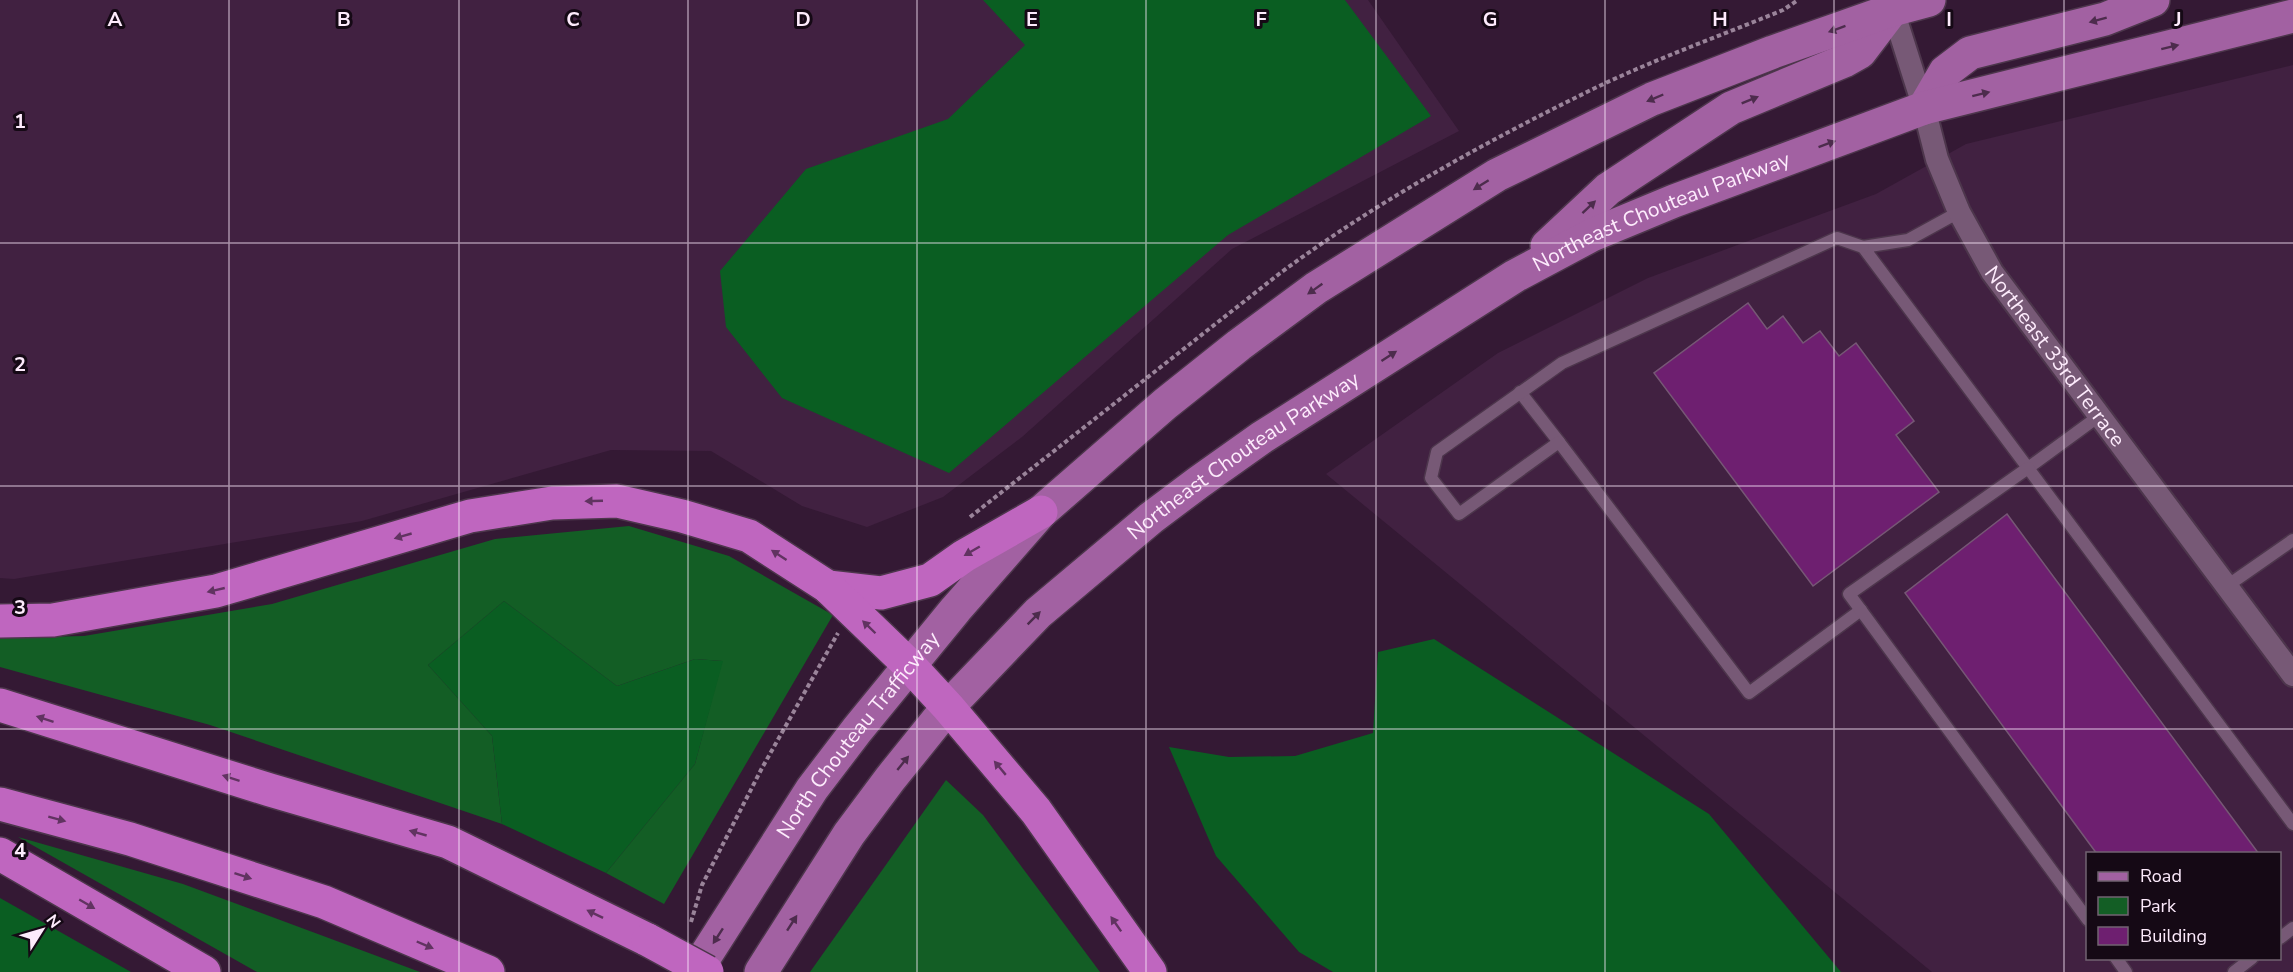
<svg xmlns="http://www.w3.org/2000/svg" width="2293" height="972" font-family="'Nunito Sans',sans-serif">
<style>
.built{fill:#412141;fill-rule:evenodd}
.green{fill:#135e25}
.forest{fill:#0a5e22}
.building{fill:#6e1f70;stroke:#765775;stroke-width:1.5}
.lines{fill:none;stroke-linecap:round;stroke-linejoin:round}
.service-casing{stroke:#4d364c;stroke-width:15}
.minor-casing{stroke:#4d364c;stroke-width:26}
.primary-casing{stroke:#4d364c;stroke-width:36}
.motorway-casing{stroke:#4d364c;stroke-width:36}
.path{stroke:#9a849a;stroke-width:4;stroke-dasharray:4.5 3;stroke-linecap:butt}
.service{stroke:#775976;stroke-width:12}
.minor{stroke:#775976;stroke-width:22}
.primary{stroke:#a261a2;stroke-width:33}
.motorway{stroke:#bf66bf;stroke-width:33}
.motorway-bridge-casing{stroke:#4d364c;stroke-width:36;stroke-linecap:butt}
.motorway-bridge{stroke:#bf66bf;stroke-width:33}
.oneway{fill:#4d2c4d}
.oneway2{fill:#613361}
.grid{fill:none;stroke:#fdebfc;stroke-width:1.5;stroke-opacity:0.55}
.labels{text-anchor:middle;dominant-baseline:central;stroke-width:6;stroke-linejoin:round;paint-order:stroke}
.street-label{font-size:21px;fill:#fdebfc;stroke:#150915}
.grid-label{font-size:20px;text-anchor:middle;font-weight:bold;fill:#fdebfc;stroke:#150915;stroke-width:6;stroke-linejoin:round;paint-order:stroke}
</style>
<rect width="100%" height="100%" fill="#341934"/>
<g class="built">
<polygon points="0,0 1368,0 1459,131 1232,249 1022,437 943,497 867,527 802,506 711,451 611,450 362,521 14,579 0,578"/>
<path d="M2293 65V972H1932L1326 474 1498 353 1648 278 1876 194 1966 144ZM2088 854H2280V958H2088Z"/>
</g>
<g class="green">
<polygon points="629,526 729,556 833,615 664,904 606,873 695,764 722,661 695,659 617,686 504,601 428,665 492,736 502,824 210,725 0,667 0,638 84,636 272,604 495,539"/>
<polygon points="946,780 983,815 1100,972 810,972"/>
<polygon points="18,837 183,884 420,972 257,972"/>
</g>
<g class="forest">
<polygon points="983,0 1345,0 1431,116 1228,235 949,473 782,398 726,327 720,271 806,169 948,119 1025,45"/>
<polygon points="504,601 617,686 695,659 723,661 695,764 606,873 502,824 492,736 428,665"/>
<polygon points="1434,639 1709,814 1841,972 1333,972 1299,952 1216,856 1169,747 1229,757 1295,756 1373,733 1378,652"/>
<polygon points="0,898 131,972 0,972"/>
</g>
<g class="building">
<polygon points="1748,303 1767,329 1783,316 1803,343 1820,331 1839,356 1856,343 1914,421 1896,435 1939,492 1813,586 1654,373"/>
<polygon points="2007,514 2259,854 2097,854 1905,593"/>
</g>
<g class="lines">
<defs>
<g id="service">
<polyline points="1959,212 1908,240 1863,247 2028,468 2099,416"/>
<polyline points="1520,392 1559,442"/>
<polyline points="2227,586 2293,540"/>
<polyline points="1861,610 1749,693 1559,442 1459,514 1431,478 1437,452 1562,363 1837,238 1863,247"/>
<polyline points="2088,920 1849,594 2028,468 2293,824"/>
<polyline points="2280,938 2293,928"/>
<polyline points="2116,958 2126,972"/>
<polyline points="2234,972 2252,958"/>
</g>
<g id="minor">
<path id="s1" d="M1890 1 1924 108 1937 159 1959 212 1992 272 2293 675"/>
</g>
<g id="primary">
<polyline points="1924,108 1945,72 1970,53 2105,19 2153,0"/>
<polyline points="1547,246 1608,189 1731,108 1844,61 1860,52 1892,10"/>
<path id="s2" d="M695 972 812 789 857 730 956 609 1041 512 1165 404 1239 345 1316 288 1497 175 1652 99 1773 52 1892 10 1929 0"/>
<path id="s3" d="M761 972 849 834 890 779 948 707 1038 613 1151 518 1199 482 1261 438 1515 276 1592 235 1674 201 1924 108 2293 16"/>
</g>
<g id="motorway">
<polyline points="828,587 881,593 930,580 964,556 1041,512"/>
<polyline points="0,621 53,620 216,591 470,516 552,503 617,501 682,516 749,536 828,587 910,666 948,707 1036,811 1150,972"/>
<polyline points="0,705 270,790 448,842 648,940"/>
<polyline points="0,804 130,839 324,902 488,972"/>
<polyline points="0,854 204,972"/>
</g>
</defs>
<use href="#service" class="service-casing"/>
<use href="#minor" class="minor-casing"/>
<use href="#primary" class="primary-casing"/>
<use href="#motorway" class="motorway-casing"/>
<g class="path">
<path d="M970 517 1279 274C1376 202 1485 142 1593 89 1655 59 1720 36 1783 10L1798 0"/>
<polyline points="691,922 702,885 762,768 838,633"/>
</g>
<use href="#service" class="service"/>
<use href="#minor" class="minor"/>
<use href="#primary" class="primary"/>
<use href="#motorway" class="motorway"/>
<defs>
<polyline id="motorway-bridge" points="648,940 707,972"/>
</defs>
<use href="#motorway-bridge" class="motorway-bridge-casing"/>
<use href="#motorway-bridge" class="motorway-bridge"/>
</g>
<defs><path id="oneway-solid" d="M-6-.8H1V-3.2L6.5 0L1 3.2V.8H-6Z" transform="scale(1.5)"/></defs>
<g class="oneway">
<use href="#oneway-solid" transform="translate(2098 20) rotate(165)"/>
<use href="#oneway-solid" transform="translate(1837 29) rotate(160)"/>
<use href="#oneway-solid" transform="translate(2170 47) rotate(-14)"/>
<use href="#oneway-solid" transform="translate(1981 94) rotate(-14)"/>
<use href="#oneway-solid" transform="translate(1655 98) rotate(157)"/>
<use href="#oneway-solid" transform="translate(1750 100) rotate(-22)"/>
<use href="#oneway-solid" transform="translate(1827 144) rotate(-20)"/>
<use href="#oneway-solid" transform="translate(1481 185) rotate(148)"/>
<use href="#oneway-solid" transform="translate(1589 207) rotate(-43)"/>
<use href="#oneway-solid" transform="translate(1315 289) rotate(145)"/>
<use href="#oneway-solid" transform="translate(1389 356) rotate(-33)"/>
<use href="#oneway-solid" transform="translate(1034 618) rotate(-45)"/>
<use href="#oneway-solid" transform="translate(903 763) rotate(-51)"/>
<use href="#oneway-solid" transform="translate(792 923) rotate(-57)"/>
<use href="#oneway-solid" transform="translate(718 936) rotate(123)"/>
</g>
<g class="oneway2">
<use href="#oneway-solid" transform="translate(594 501) rotate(178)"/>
<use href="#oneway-solid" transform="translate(403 536) rotate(164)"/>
<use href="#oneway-solid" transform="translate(972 551) rotate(150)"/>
<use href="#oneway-solid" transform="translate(779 555) rotate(-147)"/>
<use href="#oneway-solid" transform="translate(216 590) rotate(167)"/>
<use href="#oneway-solid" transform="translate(869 627) rotate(-136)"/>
<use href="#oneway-solid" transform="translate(45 719) rotate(-162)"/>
<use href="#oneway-solid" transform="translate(1000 768) rotate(-130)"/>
<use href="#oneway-solid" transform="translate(231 778) rotate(-162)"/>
<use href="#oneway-solid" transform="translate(57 819) rotate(15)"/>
<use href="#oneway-solid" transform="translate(418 833) rotate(-164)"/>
<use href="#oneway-solid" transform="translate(243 876) rotate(18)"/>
<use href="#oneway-solid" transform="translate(87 904) rotate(30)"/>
<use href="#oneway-solid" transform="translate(595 914) rotate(-154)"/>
<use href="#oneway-solid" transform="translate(1116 924) rotate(-125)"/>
<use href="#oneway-solid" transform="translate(425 945) rotate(23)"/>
</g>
<path class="grid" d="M229 0V972M459 0V972M688 0V972M917 0V972M1146 0V972M1376 0V972M1605 0V972M1834 0V972M2064 0V972M0 243H2293M0 486H2293M0 729H2293"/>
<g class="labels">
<g class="street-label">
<text stroke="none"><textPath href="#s3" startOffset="1200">Northeast Chouteau Parkway</textPath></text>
<text stroke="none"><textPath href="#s1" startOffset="396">Northeast 33rd Terrace</textPath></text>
<text stroke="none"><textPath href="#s3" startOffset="714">Northeast Chouteau Parkway</textPath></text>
<text stroke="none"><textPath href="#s2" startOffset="288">North Chouteau Trafficway</textPath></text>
</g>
</g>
<g class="grid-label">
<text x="115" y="26">A</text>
<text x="344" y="26">B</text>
<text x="573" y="26">C</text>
<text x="803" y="26">D</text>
<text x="1032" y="26">E</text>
<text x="1261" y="26">F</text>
<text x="1490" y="26">G</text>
<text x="1720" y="26">H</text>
<text x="1949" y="26">I</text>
<text x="2178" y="26">J</text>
<text x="20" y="128">1</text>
<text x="20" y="371">2</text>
<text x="20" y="614">3</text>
<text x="20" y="857">4</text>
</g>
<rect x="2086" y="852" width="195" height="108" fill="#150915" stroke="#726371" stroke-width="1.5"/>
<rect x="2098" y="872" width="30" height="9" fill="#a261a2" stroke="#726371" stroke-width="1.5"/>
<text x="2140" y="882" font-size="18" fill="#fdebfc">Road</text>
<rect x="2098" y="897" width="30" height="18" fill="#135e25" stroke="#726371" stroke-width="1.5"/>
<text x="2140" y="912" font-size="18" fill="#fdebfc">Park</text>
<rect x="2098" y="927" width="30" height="18" fill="#6e1f70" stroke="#726371" stroke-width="1.5"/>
<text x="2140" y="942" font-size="18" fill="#fdebfc">Building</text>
<g transform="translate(42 930) rotate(53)" stroke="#150915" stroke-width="4.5" paint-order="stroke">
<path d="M0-4.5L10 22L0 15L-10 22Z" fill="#fdebfc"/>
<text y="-9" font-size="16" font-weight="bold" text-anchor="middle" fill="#fdebfc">N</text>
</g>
</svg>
